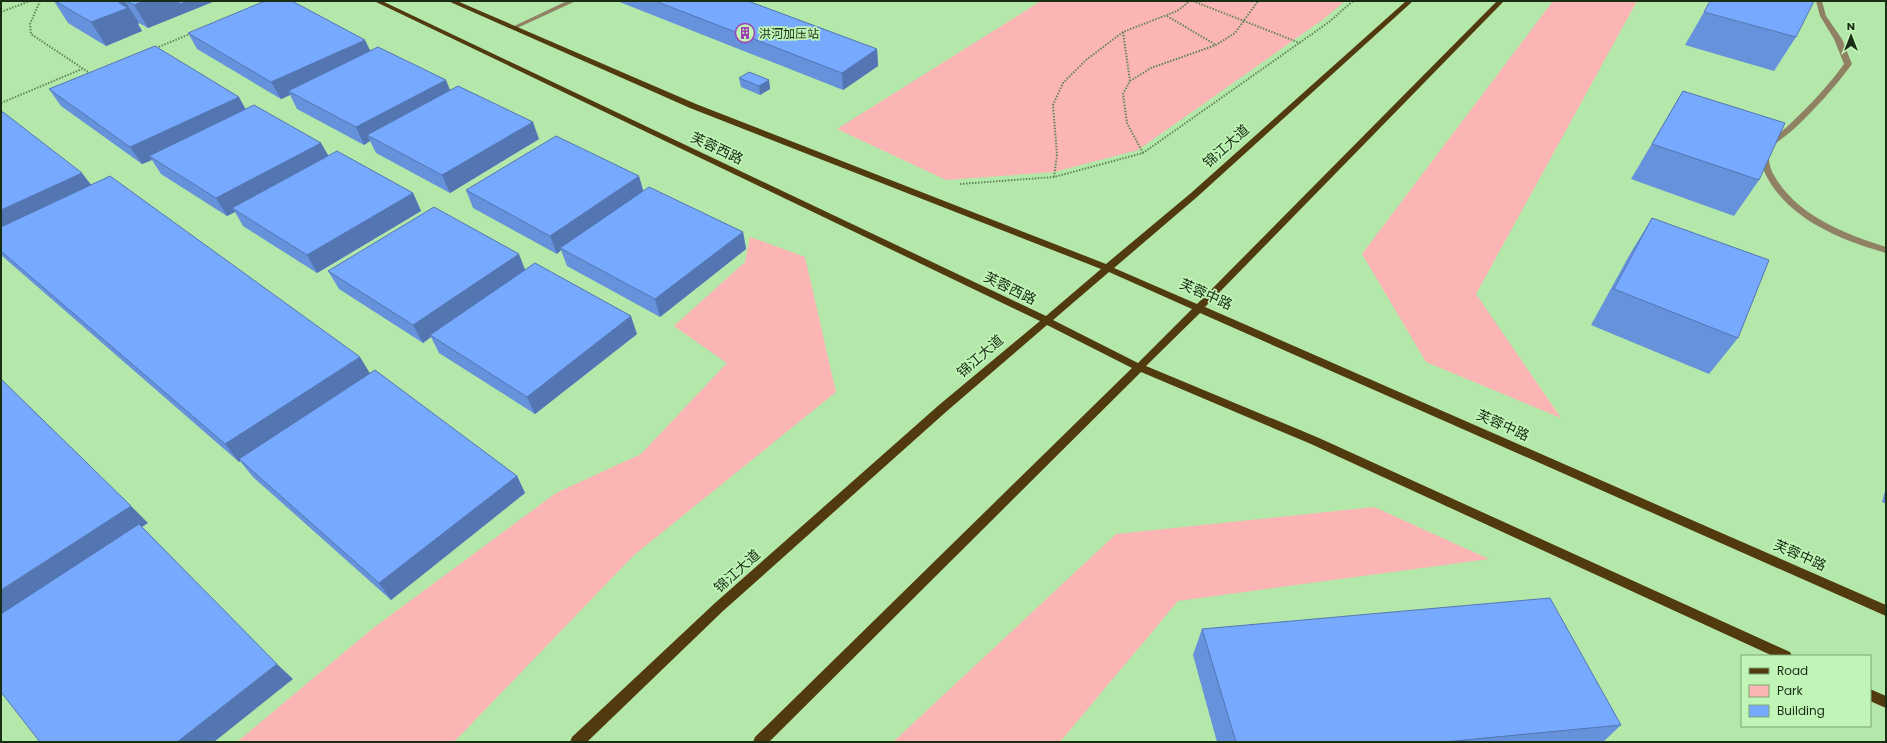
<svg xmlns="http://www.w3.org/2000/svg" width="1887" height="743" font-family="Poppins,'Noto Sans SC',sans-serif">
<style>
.green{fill:#fbb5b4}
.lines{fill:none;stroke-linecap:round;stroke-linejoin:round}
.path{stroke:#62865c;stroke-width:2;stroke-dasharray:1.5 1.5;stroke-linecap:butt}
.minor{fill:#908064;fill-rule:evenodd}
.major{fill:#513a0d;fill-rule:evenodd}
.wall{fill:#6691db}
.shaded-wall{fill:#5376b2}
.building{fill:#77a9ff;stroke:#5376b2}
.labels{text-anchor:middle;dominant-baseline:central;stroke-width:3.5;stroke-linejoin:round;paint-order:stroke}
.far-poi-label{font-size:12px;fill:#192d15;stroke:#c1f5b7;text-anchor:start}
.street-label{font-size:14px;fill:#192d15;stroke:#c1f5b7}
</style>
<rect width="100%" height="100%" fill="#b4e8aa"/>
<g class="green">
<polygon points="1041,1 1345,1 1325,18 1138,150 1054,172 946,180 837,129"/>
<polygon points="1553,1 1637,1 1476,294 1561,418 1426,362 1362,254"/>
<polygon points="750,237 805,257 836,392 633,556 454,742 237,742 372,629 556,493 641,454 727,363 674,326 745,262"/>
<polygon points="1374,507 1489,559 1178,601 1060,742 893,742 1116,534"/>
</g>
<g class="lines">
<g class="path">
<polyline points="40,1 30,24 31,34 91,74"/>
<polyline points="1193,1 1300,43"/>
<polyline points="1,12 30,1"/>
<polyline points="1167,16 1216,45"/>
<polyline points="1123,32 1130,81"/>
<polyline points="156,48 190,34"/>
<polyline points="1,103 82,69"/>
<polyline points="1143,153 1127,123 1123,94 1130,81 1151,68 1216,45 1235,33 1258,1"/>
<polyline points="1054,177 1057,155 1053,105 1063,83 1086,60 1123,32 1177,11 1190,1"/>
<polyline points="960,184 1054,177 1143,153 1329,22 1353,1"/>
</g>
<g class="minor">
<polygon points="567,1 576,1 515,29 510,28"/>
<path d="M1816 1H1822L1826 16 1842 39 1852 64C1835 87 1816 108 1795 128 1788 135 1778 140 1772 148 1766 157 1770 169 1775 177 1798 216 1845 234 1886 247V253C1842 241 1791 220 1768 179 1763 170 1758 159 1763 150 1769 139 1781 133 1789 125 1809 106 1828 86 1844 64L1834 39 1820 16Z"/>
</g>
<g class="major">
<path d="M374 1H382L1046 316 1101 269 690 108 448 1H457L696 104 1106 264 1191 193 1406 1H1413L1197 197 1114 268 1197 304 1497 1H1504L1205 307 1886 605V616L1200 313 1146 366 1319 438 1790 652 1792 656H1773L1311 444 1141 372 769 742H753L755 737 1132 368 1047 325 947 411 723 611 587 742H570L572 737 715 603 939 405 1040 321ZM1109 272 1192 309 1138 363 1053 320Z"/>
<polygon points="1870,689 1886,696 1886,708 1870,701"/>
</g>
</g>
<g class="wall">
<polygon points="54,1 215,1 148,28 139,23 138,24 142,31 106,46 68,23"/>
<polygon points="617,1 748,1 877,49 878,66 843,90"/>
<polygon points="1704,12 1796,37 1774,71 1685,45"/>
<polygon points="188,33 370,51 450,91 539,139 450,193 376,153 370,141 364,145 297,109 290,95 281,99 197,49"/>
<polygon points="739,78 769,80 770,89 760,95 741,87"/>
<polygon points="49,89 246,109 321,143 328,156 413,193 421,211 317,273 243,226 235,212 227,216 161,174 152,160 142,164 61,106"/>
<polygon points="1683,91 1759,180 1734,216 1631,179"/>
<polygon points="1,112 91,184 370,374 517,476 525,493 391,600 253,477 240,461 239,462 1,255"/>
<polygon points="466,190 643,191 743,232 746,249 660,317 567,266 561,250 557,254 473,208"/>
<polygon points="1652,218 1738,338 1709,374 1591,325 1630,254"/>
<polygon points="525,270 637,334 535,414 439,353 431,337 423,343 339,289 328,271"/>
<polygon points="1886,487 1886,504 1882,502"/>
<polygon points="1202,629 1621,725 1603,742 1217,742 1193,655"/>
</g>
<g class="shaded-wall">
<polygon points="123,1 125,1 139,23 138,24 142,31 106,46 91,22 119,3"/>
<polygon points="144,1 215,1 148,28 134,5"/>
<polygon points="365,40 373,56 288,91 290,95 281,99 271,82"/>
<polygon points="877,49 878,66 843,90 842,73"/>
<polygon points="446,80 453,97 367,135 370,141 364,145 356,127"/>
<polygon points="769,80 770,89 760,95 759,86"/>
<polygon points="239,97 249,115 149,156 152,160 142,164 130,147"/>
<polygon points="533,122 539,139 450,193 442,175"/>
<polygon points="321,143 331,160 232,208 235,212 227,216 216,198"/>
<polygon points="82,173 95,190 1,235 1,210"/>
<polygon points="639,176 644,193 560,248 561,250 557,254 550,236"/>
<polygon points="413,193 421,211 317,273 307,255"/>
<polygon points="743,232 746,249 660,317 655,299"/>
<polygon points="519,254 526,272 430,335 431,337 423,343 413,325"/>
<polygon points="631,316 637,334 535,414 527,397"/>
<polygon points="360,357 371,375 239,459 240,461 239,462 225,444"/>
<polygon points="517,476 525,493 391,600 379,583"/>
<polygon points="131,506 148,523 1,620 1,590"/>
<polygon points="277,664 293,679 214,742 177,742"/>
</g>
<g class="building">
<polygon points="55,1 123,1 119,3 128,8 91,22"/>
<polygon points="126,1 144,1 134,5"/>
<polygon points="178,1 188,1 180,4"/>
<polygon points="265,1 292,1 365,40 271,82 188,33"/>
<polygon points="655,1 748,1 877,49 842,73"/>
<polygon points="1710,1 1814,1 1796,37 1704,12"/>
<polygon points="155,46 239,97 130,147 49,89"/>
<polygon points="378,47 446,80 356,127 288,91"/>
<polygon points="749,72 769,80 759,86 739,78"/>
<polygon points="458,86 533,122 442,175 367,135"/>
<polygon points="1683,91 1785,123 1759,180 1652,144"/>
<polygon points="254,105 321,143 216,198 149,156"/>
<polygon points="1,112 3,112 82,173 1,210"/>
<polygon points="556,136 639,176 550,236 466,190"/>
<polygon points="337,151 413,193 307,255 232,208"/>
<polygon points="110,176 360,357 225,444 1,251 1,227"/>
<polygon points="649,187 743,232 655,299 560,248"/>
<polygon points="434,207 519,254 413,325 328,271"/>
<polygon points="1652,218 1769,260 1738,338 1614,289"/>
<polygon points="535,263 631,316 527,397 430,335"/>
<polygon points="375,370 517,476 379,583 239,459"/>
<polygon points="1,379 131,506 1,590"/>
<polygon points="139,524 277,664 177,742 40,742 1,692 1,614"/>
<polygon points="1550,598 1621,725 1444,742 1236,742 1202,629"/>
</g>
<defs>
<symbol id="building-ring" viewBox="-11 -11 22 22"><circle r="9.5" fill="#c1f5b7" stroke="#9d44b0" stroke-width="1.5"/><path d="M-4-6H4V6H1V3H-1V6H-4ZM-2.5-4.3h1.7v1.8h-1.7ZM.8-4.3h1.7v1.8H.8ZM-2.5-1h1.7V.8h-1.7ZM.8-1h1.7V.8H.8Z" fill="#9d44b0"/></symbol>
</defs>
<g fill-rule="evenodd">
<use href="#building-ring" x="734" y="22" width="22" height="22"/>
</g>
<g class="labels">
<g class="far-poi-label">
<text x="759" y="33">洪河加压站</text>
</g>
<g class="street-label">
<text transform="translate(1226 146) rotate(-42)">锦江大道</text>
<text transform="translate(717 148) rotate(25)">芙蓉西路</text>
<text transform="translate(1010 288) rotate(26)">芙蓉西路</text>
<text transform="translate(1206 294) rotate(24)">芙蓉中路</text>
<text transform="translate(980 356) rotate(-41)">锦江大道</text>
<text transform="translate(1503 425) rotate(24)">芙蓉中路</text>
<text transform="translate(1800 555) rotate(24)">芙蓉中路</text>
<text transform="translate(737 571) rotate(-42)">锦江大道</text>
</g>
</g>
<rect width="1887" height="743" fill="none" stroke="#192d15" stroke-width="4"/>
<rect x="1741" y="655" width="130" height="72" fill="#c1f5b7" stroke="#7ea576"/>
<rect x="1749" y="668" width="20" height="6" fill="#513a0d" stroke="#7ea576"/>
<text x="1777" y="675" font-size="12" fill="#192d15">Road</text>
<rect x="1749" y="685" width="20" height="12" fill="#fbb5b4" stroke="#7ea576"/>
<text x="1777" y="695" font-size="12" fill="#192d15">Park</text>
<rect x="1749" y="705" width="20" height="12" fill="#77a9ff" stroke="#7ea576"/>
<text x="1777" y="715" font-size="12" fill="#192d15">Building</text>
<g transform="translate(1851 36)" stroke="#c1f5b7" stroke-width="3" paint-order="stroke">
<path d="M0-3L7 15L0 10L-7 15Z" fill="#192d15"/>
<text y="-6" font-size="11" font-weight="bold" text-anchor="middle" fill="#192d15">N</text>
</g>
</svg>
